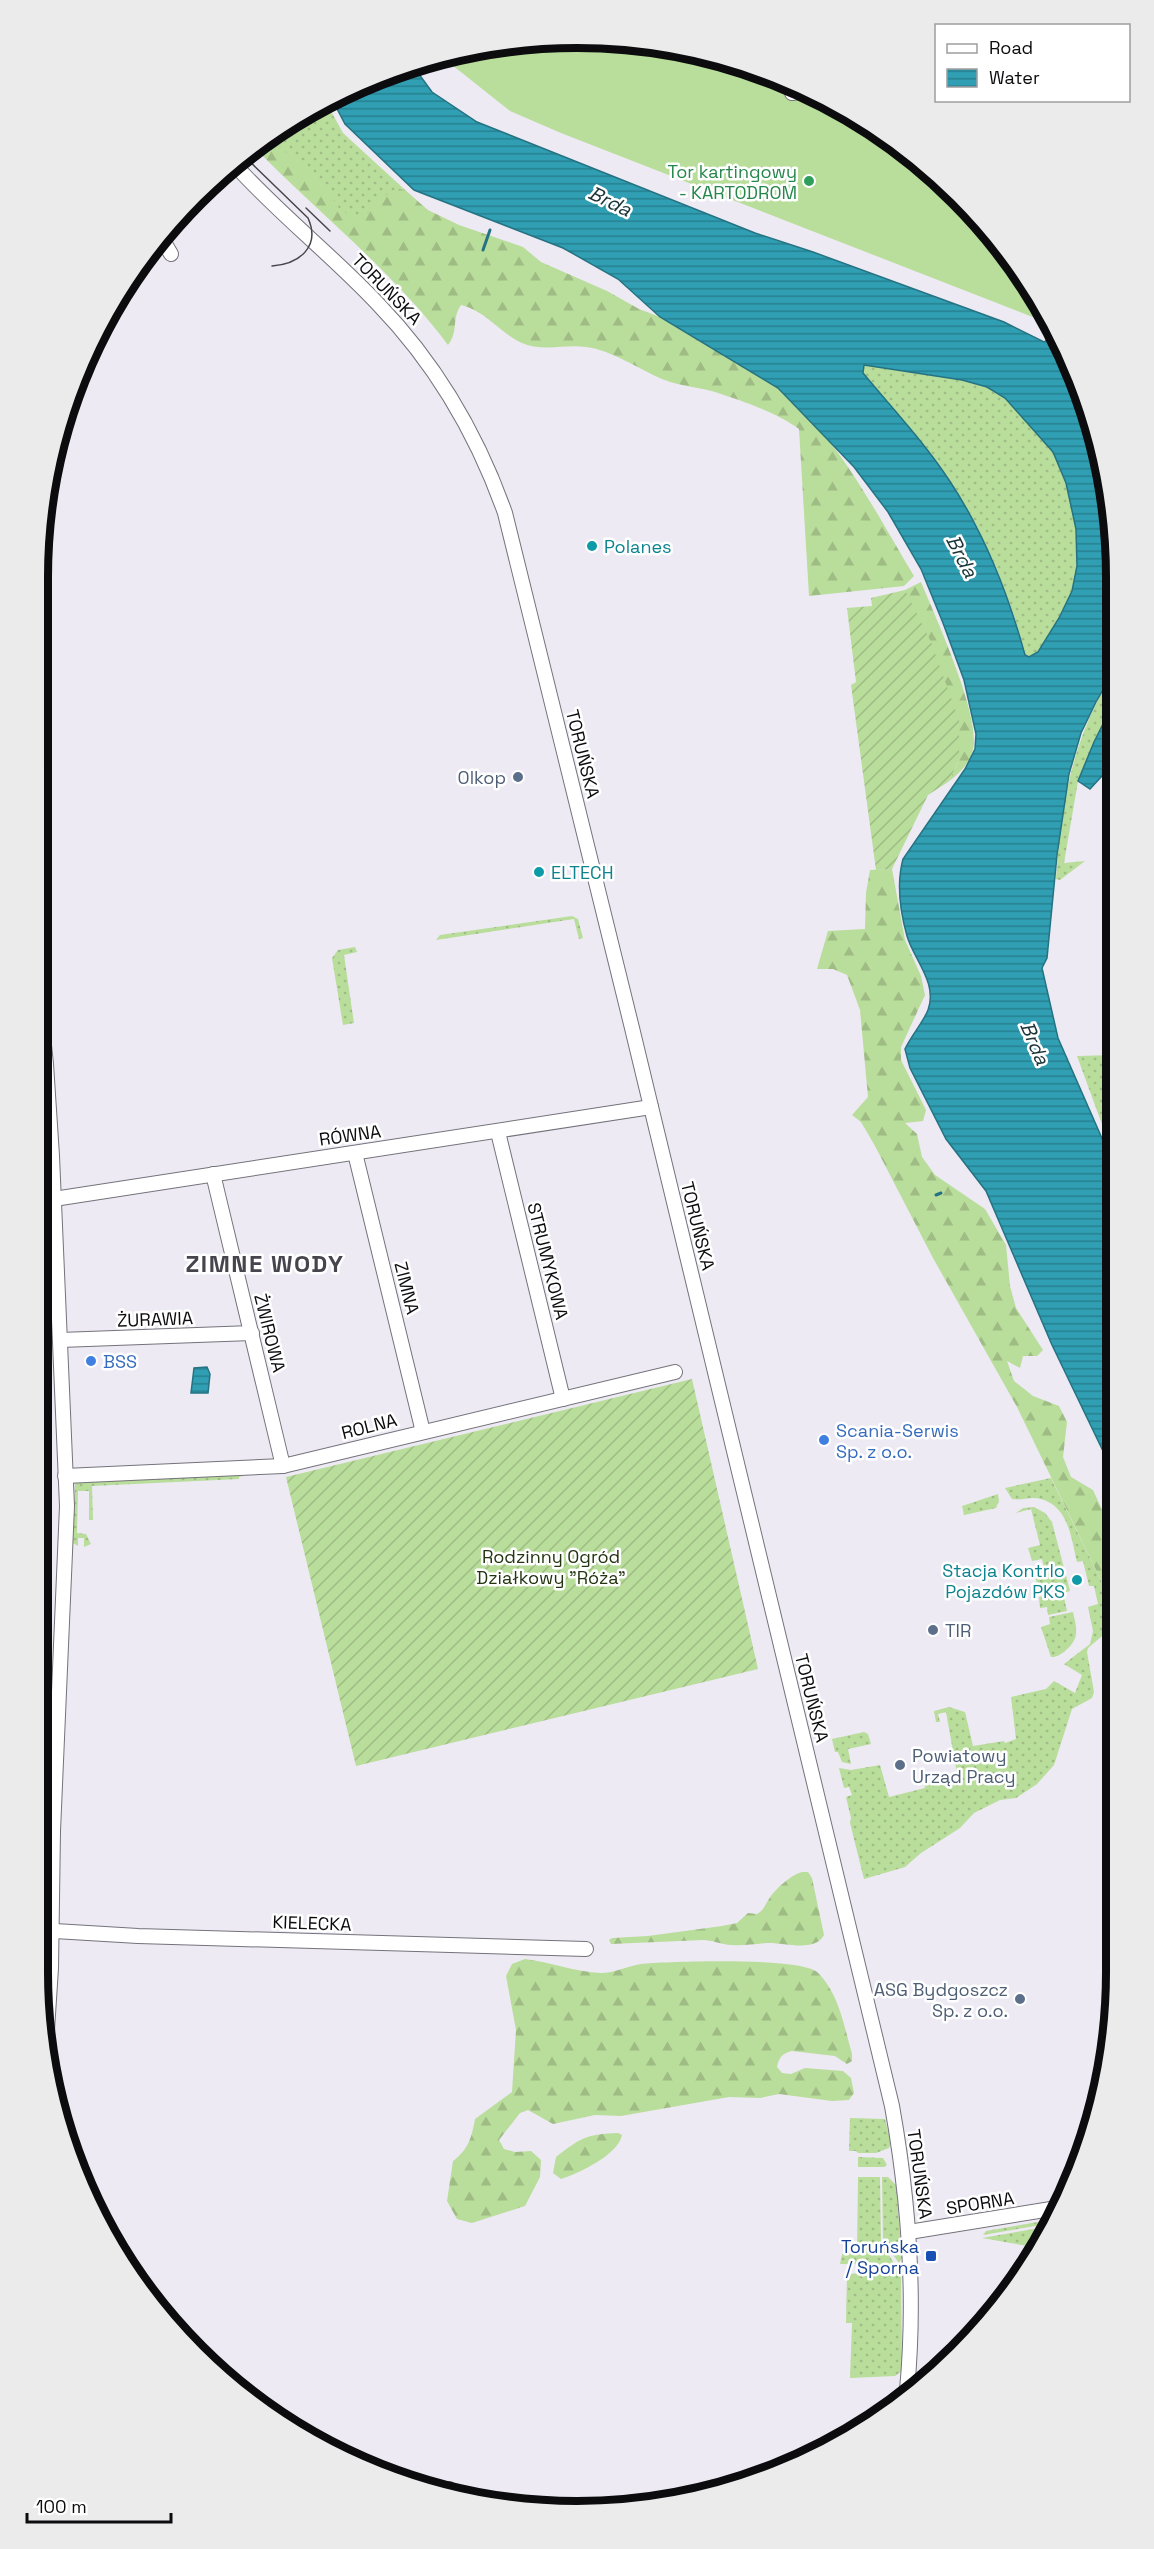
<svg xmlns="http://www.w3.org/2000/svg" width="1154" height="2549" font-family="'Space Grotesk',sans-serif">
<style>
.grass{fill:url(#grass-dots)}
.forest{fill:url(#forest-firs)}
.garden{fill:url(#garden-furrows)}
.pitch{fill:#b9dd9a}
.water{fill:url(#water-rules);stroke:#257382;stroke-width:1.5;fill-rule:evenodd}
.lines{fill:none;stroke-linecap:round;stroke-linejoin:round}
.stream{stroke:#257382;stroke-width:3}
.minor-casing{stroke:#74727a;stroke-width:16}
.minor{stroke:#fff;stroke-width:14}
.tram{stroke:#46454a;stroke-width:1.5}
.leisure-dot{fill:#2e9e5b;stroke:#fff;stroke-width:2}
.culture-dot{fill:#0f9aa8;stroke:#fff;stroke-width:2}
.service-dot{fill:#5c6f8a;stroke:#fff;stroke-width:2}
.shop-dot{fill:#3f7fe0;stroke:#fff;stroke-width:2}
.transit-dot{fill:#1a4fb4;stroke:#fff;stroke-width:2}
.labels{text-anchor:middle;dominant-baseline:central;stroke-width:5;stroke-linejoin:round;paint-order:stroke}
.leisure-label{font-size:18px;fill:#27864d;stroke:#fff;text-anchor:end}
.street-label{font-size:18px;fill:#0c0b0e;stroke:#fff}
.culture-label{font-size:18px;fill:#0d838f;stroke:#fff;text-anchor:start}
.service-label{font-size:18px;fill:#4e5e75;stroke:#fff;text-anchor:end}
.shop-label{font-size:18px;fill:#366cbe;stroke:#fff;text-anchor:start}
.park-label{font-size:18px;fill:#233410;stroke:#fff}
.transit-label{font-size:18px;fill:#164399;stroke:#fff;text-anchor:end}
.water-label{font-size:20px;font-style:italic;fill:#1b3338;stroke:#fff}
.district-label{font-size:24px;font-weight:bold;letter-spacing:1.5px;fill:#46444c;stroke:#fff}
.rim{fill:none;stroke:#0c0b0e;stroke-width:8}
</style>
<defs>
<pattern id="grass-dots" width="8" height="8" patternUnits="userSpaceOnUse" patternTransform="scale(1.5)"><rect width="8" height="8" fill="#b9dd9a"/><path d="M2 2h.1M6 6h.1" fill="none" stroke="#9ebc84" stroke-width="1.8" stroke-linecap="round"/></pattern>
<pattern id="forest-firs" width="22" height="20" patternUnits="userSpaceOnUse" patternTransform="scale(1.5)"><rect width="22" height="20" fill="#b9dd9a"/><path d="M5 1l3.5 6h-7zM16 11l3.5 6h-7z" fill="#9ebc84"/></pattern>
<pattern id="garden-furrows" width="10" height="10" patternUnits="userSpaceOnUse" patternTransform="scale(1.5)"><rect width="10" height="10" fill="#b9dd9a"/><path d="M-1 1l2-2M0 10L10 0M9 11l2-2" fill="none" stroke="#9ebc84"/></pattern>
<pattern id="water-rules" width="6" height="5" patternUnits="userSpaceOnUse" patternTransform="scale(1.5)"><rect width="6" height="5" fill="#309fb3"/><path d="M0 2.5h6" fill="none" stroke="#278090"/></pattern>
</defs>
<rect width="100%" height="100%" fill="#edeaf4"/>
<g class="grass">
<polygon points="326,102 343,133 439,221 412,289 257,145 277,129"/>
<polygon points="864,365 962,380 987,387 1005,398 1053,452 1066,483 1076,529 1077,566 1072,591 1059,618 1038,652 1029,657 1025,655 1014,615 996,567 975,522 863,373"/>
<path d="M1112 674V706L1094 742 1078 781 1064 863 1085 861 1060 880 1056 879C1061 802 1072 742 1112 674Z"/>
<polygon points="572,916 578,919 583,938 579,939 574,919 436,940 440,935"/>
<polygon points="355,947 357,952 344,955 354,1023 343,1025 332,958 338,950"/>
<polygon points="1114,1055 1114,1139 1103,1127 1077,1056"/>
<polygon points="240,1473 243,1476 239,1477 239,1479 92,1486 93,1520 89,1520 89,1491 78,1491 77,1533 86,1534 91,1544 84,1547 84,1538 78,1538 78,1546 73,1543 75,1483 84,1483 85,1480"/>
<path d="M1051 1478 1115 1609V1625L1088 1648 1087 1652 1094 1692 1092 1698 1072 1709 1054 1765 1037 1784 1016 1798 1000 1800 974 1813 960 1828 921 1853 905 1867 864 1879 850 1823 851 1818 846 1797 852 1795 849 1787 844 1788 839 1768 851 1770 880 1765 889 1797 925 1788 924 1782 941 1778 944 1786 954 1784 953 1780 958 1779 946 1712 938 1714 940 1722H936L934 1711 949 1707 965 1712 973 1746 1004 1741 1005 1743 1016 1739 1011 1697 1046 1689 1054 1681 1075 1693 1082 1675 1064 1664 1090 1644 1093 1631 1088 1607 1098 1604 1094 1586H1089L1083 1561 1077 1562C1071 1538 1069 1507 1041 1499 1031 1496 1022 1501 1012 1499L1005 1488Z"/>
<polygon points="998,1494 999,1501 996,1508 964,1515 962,1506"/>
<polygon points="1034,1507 1045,1513 1052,1522 1070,1591 1063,1593 1067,1611 1048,1615 1047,1607 1040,1608 1039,1597 1058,1593 1058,1591 1065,1589 1059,1589 1057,1583 1046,1585 1047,1591 1039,1593 1034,1571 1044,1568 1042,1559 1032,1561 1028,1548 1040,1545 1031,1509 1016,1513 1023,1508"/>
<path d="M1073 1612C1077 1630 1080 1639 1064 1652 1059 1655 1057 1657 1051 1657L1041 1627 1050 1624 1049 1617Z"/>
<polygon points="864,1732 868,1734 871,1744 848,1749 851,1764 842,1762 838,1752 835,1752 832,1739"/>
<polygon points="850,2118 885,2119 891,2143 889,2148 876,2153 858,2153 856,2151 849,2151"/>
<polygon points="858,2157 883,2158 887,2165 884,2167 858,2167"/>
<polygon points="858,2177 880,2177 881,2242 895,2265 840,2264 842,2254 857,2253"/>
<polygon points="882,2177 888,2177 896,2185 902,2258 899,2263 883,2241"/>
<polygon points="1049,2220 1047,2224 983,2235 986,2231"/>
<polygon points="1045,2227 1033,2247 982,2238"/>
<polygon points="896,2271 901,2273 902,2371 895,2376 850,2378 852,2323 846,2323 847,2274"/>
</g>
<g class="forest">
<path d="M270 135 283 150 320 181 339 208 355 219 364 218 378 200 397 188 406 191 428 210 459 225 523 247 541 262 607 291 639 309 660 317C697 338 744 363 778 388 835 431 877 515 914 576L904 586 809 596 799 429C778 413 740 400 715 392 698 387 678 386 662 379 639 369 611 350 586 347 565 344 542 352 522 343 500 333 486 311 461 305 451 320 459 331 448 345 393 271 318 213 254 147Z"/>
<path d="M921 582C935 616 981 716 973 749 970 763 959 774 948 782L959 761 905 590Z"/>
<polygon points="892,869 905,940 921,976 925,995 901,1047 901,1060 926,1110 923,1121 905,1123 917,1134 922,1157 935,1175 985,1209 1006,1245 1010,1286 1016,1308 1043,1350 1037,1356 1023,1356 1020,1368 1007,1361 1014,1381 1033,1396 1059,1406 1067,1422 1063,1457 1071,1477 1093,1490 1104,1514 1115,1528 1115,1609 1017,1407 933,1258 875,1146 861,1122 852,1115 868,1097 860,1010 847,975 833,969 817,969 828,931 865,929 866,893 870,870"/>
<path d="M802 1872H808L812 1878 824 1935C815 1953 783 1942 767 1943 754 1944 743 1946 730 1945 720 1944 712 1940 703 1940L611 1944 609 1940 612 1938 648 1936 722 1926 737 1923 748 1913 757 1914C765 1909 764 1906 769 1899 775 1889 791 1875 802 1872Z"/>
<path d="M525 1959C550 1962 575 1972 601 1973 614 1973 628 1966 641 1964 667 1961 801 1957 817 1972 839 1993 844 2026 852 2054V2061L847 2064 835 2056 792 2051C783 2053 779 2057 777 2067L782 2073 791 2074 805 2068 843 2071 851 2078 854 2093 849 2100 832 2101 779 2094 760 2098 729 2097 621 2116 595 2115 553 2124 528 2110 520 2113 499 2140 504 2149 515 2152 531 2151 541 2160 540 2177 525 2206 472 2223 457 2219 447 2201 453 2161C468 2150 472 2137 475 2119L512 2092 516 2030 506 1976 512 1964Z"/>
<path d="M618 2133 622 2135C618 2155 579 2173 561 2179L553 2173 556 2157C580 2138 587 2134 618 2133Z"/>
</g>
<g class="garden">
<polygon points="905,590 931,642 959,720 959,761 948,782 928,795 892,869 876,870 851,685 856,682 847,608 872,606 871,598"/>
<polygon points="692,1379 758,1669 356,1766 286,1477"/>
</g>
<polygon class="pitch" points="577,38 682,48 783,78 792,84 793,97 811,95 905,149 1005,248 1048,323 561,133 510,111 442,57 471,48"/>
<g class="water">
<path d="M413 66 432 92 477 122 755 233 813 252 1004 322 1044 342 1055 334 1075 370 1112 506V674L1096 702 1081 733 1069 774 1057 855 1047 958 1042 968 1058 1038 1108 1152 1114 1156 1115 1476 1052 1345 986 1191 946 1139 910 1068 905 1049C911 1036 924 1021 928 1010 938 983 914 960 907 936 900 911 896 885 903 859L965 769 975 749 976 734 964 680 943 623 921 569 888 512 854 467 778 388 660 317 618 279 563 248 414 190 345 124 332 99 370 79ZM864 365 962 380 987 387 1005 398 1053 452 1066 483 1076 529 1077 566 1072 591 1059 618 1038 652 1029 657 1025 655C1008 593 985 534 949 480 924 442 892 408 863 373Z"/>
<polygon points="1112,706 1113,764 1090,789 1078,781 1094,742"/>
<polygon points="207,1367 210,1374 208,1393 191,1393 194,1368"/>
</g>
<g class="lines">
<g class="stream">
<polyline points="483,250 490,230"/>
<polyline points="936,1195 941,1193"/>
</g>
<defs>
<g id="minor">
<polyline points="792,93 805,91"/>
<path d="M234 164C279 214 332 255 378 304 436 364 477 434 505 513L632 1028 892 2106C909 2201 916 2294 907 2390"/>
<polyline points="161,237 171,254"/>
<polyline points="38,989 46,1064 52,1156 67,1506 53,1831 51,1968 47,2030"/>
<polyline points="498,1132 563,1399"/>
<polyline points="355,1153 423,1432"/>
<polyline points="213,1174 283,1466"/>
<polyline points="54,1199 651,1107"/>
<polyline points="60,1340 252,1333"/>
<polyline points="65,1476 283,1466 675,1372"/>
<polyline points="38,1930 138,1936 586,1949"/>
<polyline points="909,2232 1057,2208"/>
<polyline points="449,2492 449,2489"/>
</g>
</defs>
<use href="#minor" class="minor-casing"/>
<use href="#minor" class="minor"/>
<g class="tram">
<path d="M244 156 308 218C321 247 299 264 272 266"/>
<polyline points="306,208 330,231"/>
</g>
</g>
<circle class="leisure-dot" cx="809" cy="181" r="6"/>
<g class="culture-dot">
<circle cx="592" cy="546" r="6"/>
<circle cx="539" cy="872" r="6"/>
<circle cx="1077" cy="1580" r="6"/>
</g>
<g class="service-dot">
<circle cx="518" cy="777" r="6"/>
<circle cx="933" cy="1630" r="6"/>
<circle cx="900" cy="1765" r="6"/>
<circle cx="1020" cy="1999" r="6"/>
</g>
<g class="shop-dot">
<circle cx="91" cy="1361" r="6"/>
<circle cx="824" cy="1440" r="6"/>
</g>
<rect class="transit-dot" x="925" y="2250" width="12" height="12" rx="3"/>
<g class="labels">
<g class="leisure-label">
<text x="797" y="171">Tor kartingowy<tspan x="797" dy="21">- KARTODROM</tspan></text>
</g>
<g class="street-label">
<text transform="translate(387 289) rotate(46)">TORUŃSKA</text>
<text transform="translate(583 754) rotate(76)">TORUŃSKA</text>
<text transform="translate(350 1135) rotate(-8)">RÓWNA</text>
<text transform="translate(698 1226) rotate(76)">TORUŃSKA</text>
<text transform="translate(548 1261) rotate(76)">STRUMYKOWA</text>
<text transform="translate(407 1288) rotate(76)">ZIMNA</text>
<text transform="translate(155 1319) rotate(-2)">ŻURAWIA</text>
<text transform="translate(270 1333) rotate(76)">ŻWIROWA</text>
<text transform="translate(369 1426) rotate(-14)">ROLNA</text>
<text transform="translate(812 1698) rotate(76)">TORUŃSKA</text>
<text transform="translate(312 1923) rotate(2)">KIELECKA</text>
<text transform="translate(920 2174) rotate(82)">TORUŃSKA</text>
<text transform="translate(980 2203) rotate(-9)">SPORNA</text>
</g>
<g class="culture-label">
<text x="604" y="546">Polanes</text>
<text x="551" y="872">ELTECH</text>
<text x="1065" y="1570" text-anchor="end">Stacja Kontrlo<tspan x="1065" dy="21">Pojazdów PKS</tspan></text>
</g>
<g class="service-label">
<text x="506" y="777">Olkop</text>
<text x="945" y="1630" text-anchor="start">TIR</text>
<text x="912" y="1755" text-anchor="start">Powiatowy<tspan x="912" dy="21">Urząd Pracy</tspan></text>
<text x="1008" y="1989">ASG Bydgoszcz<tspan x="1008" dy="21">Sp. z o.o.</tspan></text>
</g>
<g class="shop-label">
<text x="103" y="1361">BSS</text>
<text x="836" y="1430">Scania-Serwis<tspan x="836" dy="21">Sp. z o.o.</tspan></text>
</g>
<g class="park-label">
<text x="551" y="1556">Rodzinny Ogród<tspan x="551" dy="21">Działkowy "Róża"</tspan></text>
</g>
<g class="transit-label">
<text x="919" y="2246">Toruńska<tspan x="919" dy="21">/ Sporna</tspan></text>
</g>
<g class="water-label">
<text transform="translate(610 201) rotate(26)">Brda</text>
<text transform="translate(962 556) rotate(63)">Brda</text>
<text transform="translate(1035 1043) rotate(67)">Brda</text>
</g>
<g class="district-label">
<text x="265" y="1263">ZIMNE WODY</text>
</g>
</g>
<path d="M0 0H1154V2549H0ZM577 48H577A529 529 0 0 1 1106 577V1972A529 529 0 0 1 577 2501H577A529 529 0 0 1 48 1972V577A529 529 0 0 1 577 48Z" fill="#ecebec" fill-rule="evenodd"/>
<path class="rim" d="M577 48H577A529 529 0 0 1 1106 577V1972A529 529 0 0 1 577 2501H577A529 529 0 0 1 48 1972V577A529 529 0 0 1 577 48Z"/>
<rect x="935" y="24" width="195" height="78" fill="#ffffff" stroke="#9e9d9f" stroke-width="1.5"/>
<rect x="947" y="44" width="30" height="9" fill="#ffffff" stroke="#9e9d9f" stroke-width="1.5"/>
<text x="989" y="54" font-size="18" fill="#0c0b0e">Road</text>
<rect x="947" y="69" width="30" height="18" fill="url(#water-rules)" stroke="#9e9d9f" stroke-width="1.5"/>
<text x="989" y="84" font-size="18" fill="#0c0b0e">Water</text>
<path d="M27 2513v9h144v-9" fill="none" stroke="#0c0b0e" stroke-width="3"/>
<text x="36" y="2513" font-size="18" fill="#0c0b0e" stroke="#ffffff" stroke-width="4.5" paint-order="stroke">100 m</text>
</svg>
